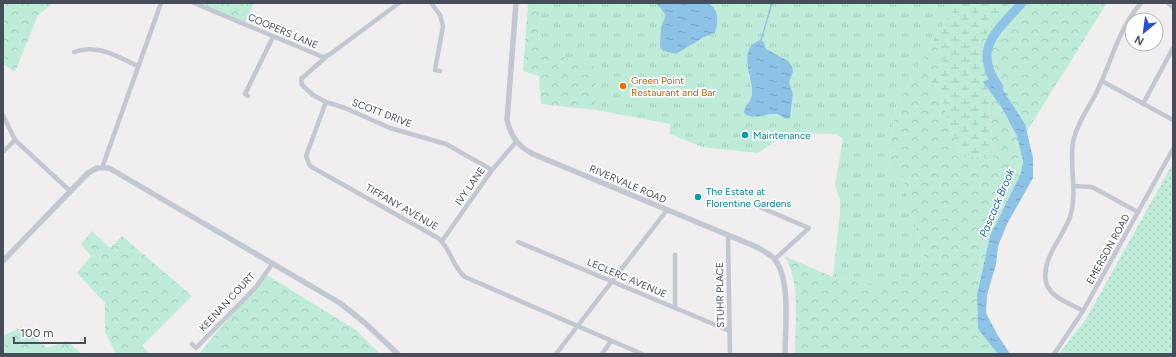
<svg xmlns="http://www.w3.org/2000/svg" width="1176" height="357" font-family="Figtree,sans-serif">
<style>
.grass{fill:url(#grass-tufts);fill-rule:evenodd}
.forest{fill:url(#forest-crowns)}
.wetland{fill:url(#wetland-marsh)}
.park{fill:url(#park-dots)}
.water{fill:url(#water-ripples)}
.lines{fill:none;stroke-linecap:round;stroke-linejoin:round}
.stream{stroke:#8dc3e6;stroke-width:1.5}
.river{stroke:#8dc3e6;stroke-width:9}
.minor{stroke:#c2c7d2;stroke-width:4.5}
.tertiary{stroke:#c2c7d2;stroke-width:5.5}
.food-dot{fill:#e8710a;stroke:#fff;stroke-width:1.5}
.culture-dot{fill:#0f9aa8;stroke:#fff;stroke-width:1.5}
.labels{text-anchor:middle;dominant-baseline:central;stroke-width:3.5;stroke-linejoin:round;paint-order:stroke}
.street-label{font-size:10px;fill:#474d5a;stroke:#fff}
.food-label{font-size:10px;fill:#c56008;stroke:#fff;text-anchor:start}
.culture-label{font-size:10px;fill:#0d838f;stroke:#fff;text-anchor:start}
.water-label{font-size:11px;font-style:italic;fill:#14689f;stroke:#fff}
</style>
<defs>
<pattern id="grass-tufts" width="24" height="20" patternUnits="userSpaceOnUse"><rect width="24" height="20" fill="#beecd8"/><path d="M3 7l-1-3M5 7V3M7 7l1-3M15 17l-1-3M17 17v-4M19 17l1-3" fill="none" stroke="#a5ccbc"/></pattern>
<pattern id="forest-crowns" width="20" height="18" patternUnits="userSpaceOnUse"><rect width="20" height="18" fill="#beecd8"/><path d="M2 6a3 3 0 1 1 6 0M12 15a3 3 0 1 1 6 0" fill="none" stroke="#a5ccbc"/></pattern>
<pattern id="wetland-marsh" width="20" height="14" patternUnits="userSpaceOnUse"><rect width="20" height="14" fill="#beecd8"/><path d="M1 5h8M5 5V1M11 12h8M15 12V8" fill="none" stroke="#a5ccbc"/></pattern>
<pattern id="park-dots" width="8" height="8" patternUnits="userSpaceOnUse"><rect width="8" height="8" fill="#beecd8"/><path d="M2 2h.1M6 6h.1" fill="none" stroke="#a5ccbc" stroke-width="1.8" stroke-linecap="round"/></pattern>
<pattern id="water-ripples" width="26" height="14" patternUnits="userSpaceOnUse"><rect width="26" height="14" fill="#8dc3e6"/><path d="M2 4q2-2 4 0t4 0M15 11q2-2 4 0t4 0" fill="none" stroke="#75a1bd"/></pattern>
</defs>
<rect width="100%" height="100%" fill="#f0eeee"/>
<path class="grass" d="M542 3H656L666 15 661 34V49L663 51 676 54 704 37 715 33 716 29 701 3 692 5 685 3H958L932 42 895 109 888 165 903 175 908 204 924 253 920 278 897 277 877 287 833 277 840 213V200L835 185 843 139 836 134 788 133 758 153 702 147 670 134V124L596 110V67L557 55 538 38ZM764 42 766 49 788 61 793 72 789 82 793 94 791 114 782 117 775 114 750 116 747 105C755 95 752 86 748 75Z"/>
<g class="forest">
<polygon points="3,3 53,3 38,15 15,72 3,64"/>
<polygon points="194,3 254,3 245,22"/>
<polygon points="528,3 542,3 538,38 557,55 596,67 596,110 541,104 539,76 523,71"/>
<path d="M1010 3H1107L1027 131 1021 173 990 236 977 295 978 328 998 354H795C795 327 801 278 784 256L833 277 877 287 897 277 920 278 924 253 908 204 903 176 888 165 895 109 932 42 945 58 928 77 940 95 961 156 993 158 988 85 980 41Z"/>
<polygon points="92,231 110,248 122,236 192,296 142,346 150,354 116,354 105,332 105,303 77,273 91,256 81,244"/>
<polygon points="265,274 356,330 380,354 199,354"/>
<polygon points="22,327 47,348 67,341 82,354 3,354 3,336"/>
</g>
<polygon class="wetland" points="958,3 1010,3 981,41 988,85 993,159 961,156 940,95 928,77 945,58 932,42"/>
<polygon class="park" points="1173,163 1173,354 1059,354 1086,319"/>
<g class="water">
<path d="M656 3 709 4C720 10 718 23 715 33L704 37 676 54 663 51 660 47 661 27 666 15Z"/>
<path d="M761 40 764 42 766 49 788 61 792 66 793 72 789 82 793 94 790 118C783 120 782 115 776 114 765 113 753 121 744 113 744 106 752 101 752 93 753 78 736 47 761 40Z"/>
<polygon points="994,76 1025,124 1033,158 1033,178 1007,224 998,246 996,264 987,295 986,313 997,334 1010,354 998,354 978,329 977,295 990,236 1021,173 1023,161 1017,136 1002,108 983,82"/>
</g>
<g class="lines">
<polyline class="stream" points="761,40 772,3"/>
<path class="river" d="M999 87C971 49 997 31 1022 3"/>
<g class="minor">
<polyline points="194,3 323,57 329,55 399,3"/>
<polyline points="431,3 440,15 443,26 435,70 440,71"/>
<polyline points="1168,3 1173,7"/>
<path d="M74 52C97 43 118 57 138 66"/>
<polyline points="326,57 301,79 302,85 313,95 326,102 345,108 390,128 446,144 492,170"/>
<polyline points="1102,81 1173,120"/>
<polyline points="248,96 245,94 273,37"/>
<path d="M326 102 306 156 310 166 438 238C451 248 452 267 465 277L642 354"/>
<polyline points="1143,104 1173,48"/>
<polyline points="3,115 15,140 70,191"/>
<polyline points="3,152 15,140"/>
<polyline points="102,168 161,3"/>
<polyline points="1074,186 1092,187 1138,212"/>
<polyline points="755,205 809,228 775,259"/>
<polyline points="728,235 730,354"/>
<polyline points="442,241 492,170 516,142"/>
<polyline points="518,242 730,331"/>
<polyline points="675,255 675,308"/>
<path d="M1083 311C1071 304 1049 297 1046 282 1041 259 1063 237 1070 217 1078 192 1069 167 1073 142 1077 122 1091 105 1099 87 1113 57 1119 28 1141 3"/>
<polyline points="192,344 196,348 256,287 273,263"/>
<polyline points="556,354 667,210"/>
<polyline points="602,354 611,341"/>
<polyline points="1054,354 1083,311 1173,149"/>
</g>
<g class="tertiary">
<path d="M516 3 507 120C511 137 518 146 533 154L752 245C760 249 770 253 775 260 791 280 785 329 785 354"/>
<polyline points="3,261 88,173 97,168 109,168 340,303 365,323 398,354"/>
</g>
</g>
<circle class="food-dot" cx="623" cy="86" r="4"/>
<g class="culture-dot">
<circle cx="745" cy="135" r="4"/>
<circle cx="698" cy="197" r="4"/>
</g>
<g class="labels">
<g class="street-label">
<text transform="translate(283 31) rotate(23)">COOPERS LANE</text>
<text transform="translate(382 113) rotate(21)">SCOTT DRIVE</text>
<text transform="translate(628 184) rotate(23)">RIVERVALE ROAD</text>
<text transform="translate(470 186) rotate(-55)">IVY LANE</text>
<text transform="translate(402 207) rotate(30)">TIFFANY AVENUE</text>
<text transform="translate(1108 249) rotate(-61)">EMERSON ROAD</text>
<text transform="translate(627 278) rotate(23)">LECLERC AVENUE</text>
<text transform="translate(720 295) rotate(-91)">STUHR PLACE</text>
<text transform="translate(227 302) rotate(-47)">KEENAN COURT</text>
</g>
<g class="food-label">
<text x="631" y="80">Green Point<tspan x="631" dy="12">Restaurant and Bar</tspan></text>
</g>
<g class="culture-label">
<text x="753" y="135">Maintenance</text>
<text x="706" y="191">The Estate at<tspan x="706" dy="12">Florentine Gardens</tspan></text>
</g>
<g class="water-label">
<text transform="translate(997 203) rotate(-67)">Pascack Brook</text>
</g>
</g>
<rect width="1176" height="357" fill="none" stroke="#474d5a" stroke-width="8"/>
<g transform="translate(1144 32) rotate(209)"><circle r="19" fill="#ffffff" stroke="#b5b8bd"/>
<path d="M0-3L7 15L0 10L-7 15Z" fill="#2350d4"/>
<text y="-6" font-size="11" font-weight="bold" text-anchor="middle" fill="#474d5a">N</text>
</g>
<path d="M14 337v6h71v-6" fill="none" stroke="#474d5a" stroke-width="2"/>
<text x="20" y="337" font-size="12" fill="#474d5a" stroke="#ffffff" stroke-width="3" paint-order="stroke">100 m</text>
</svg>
